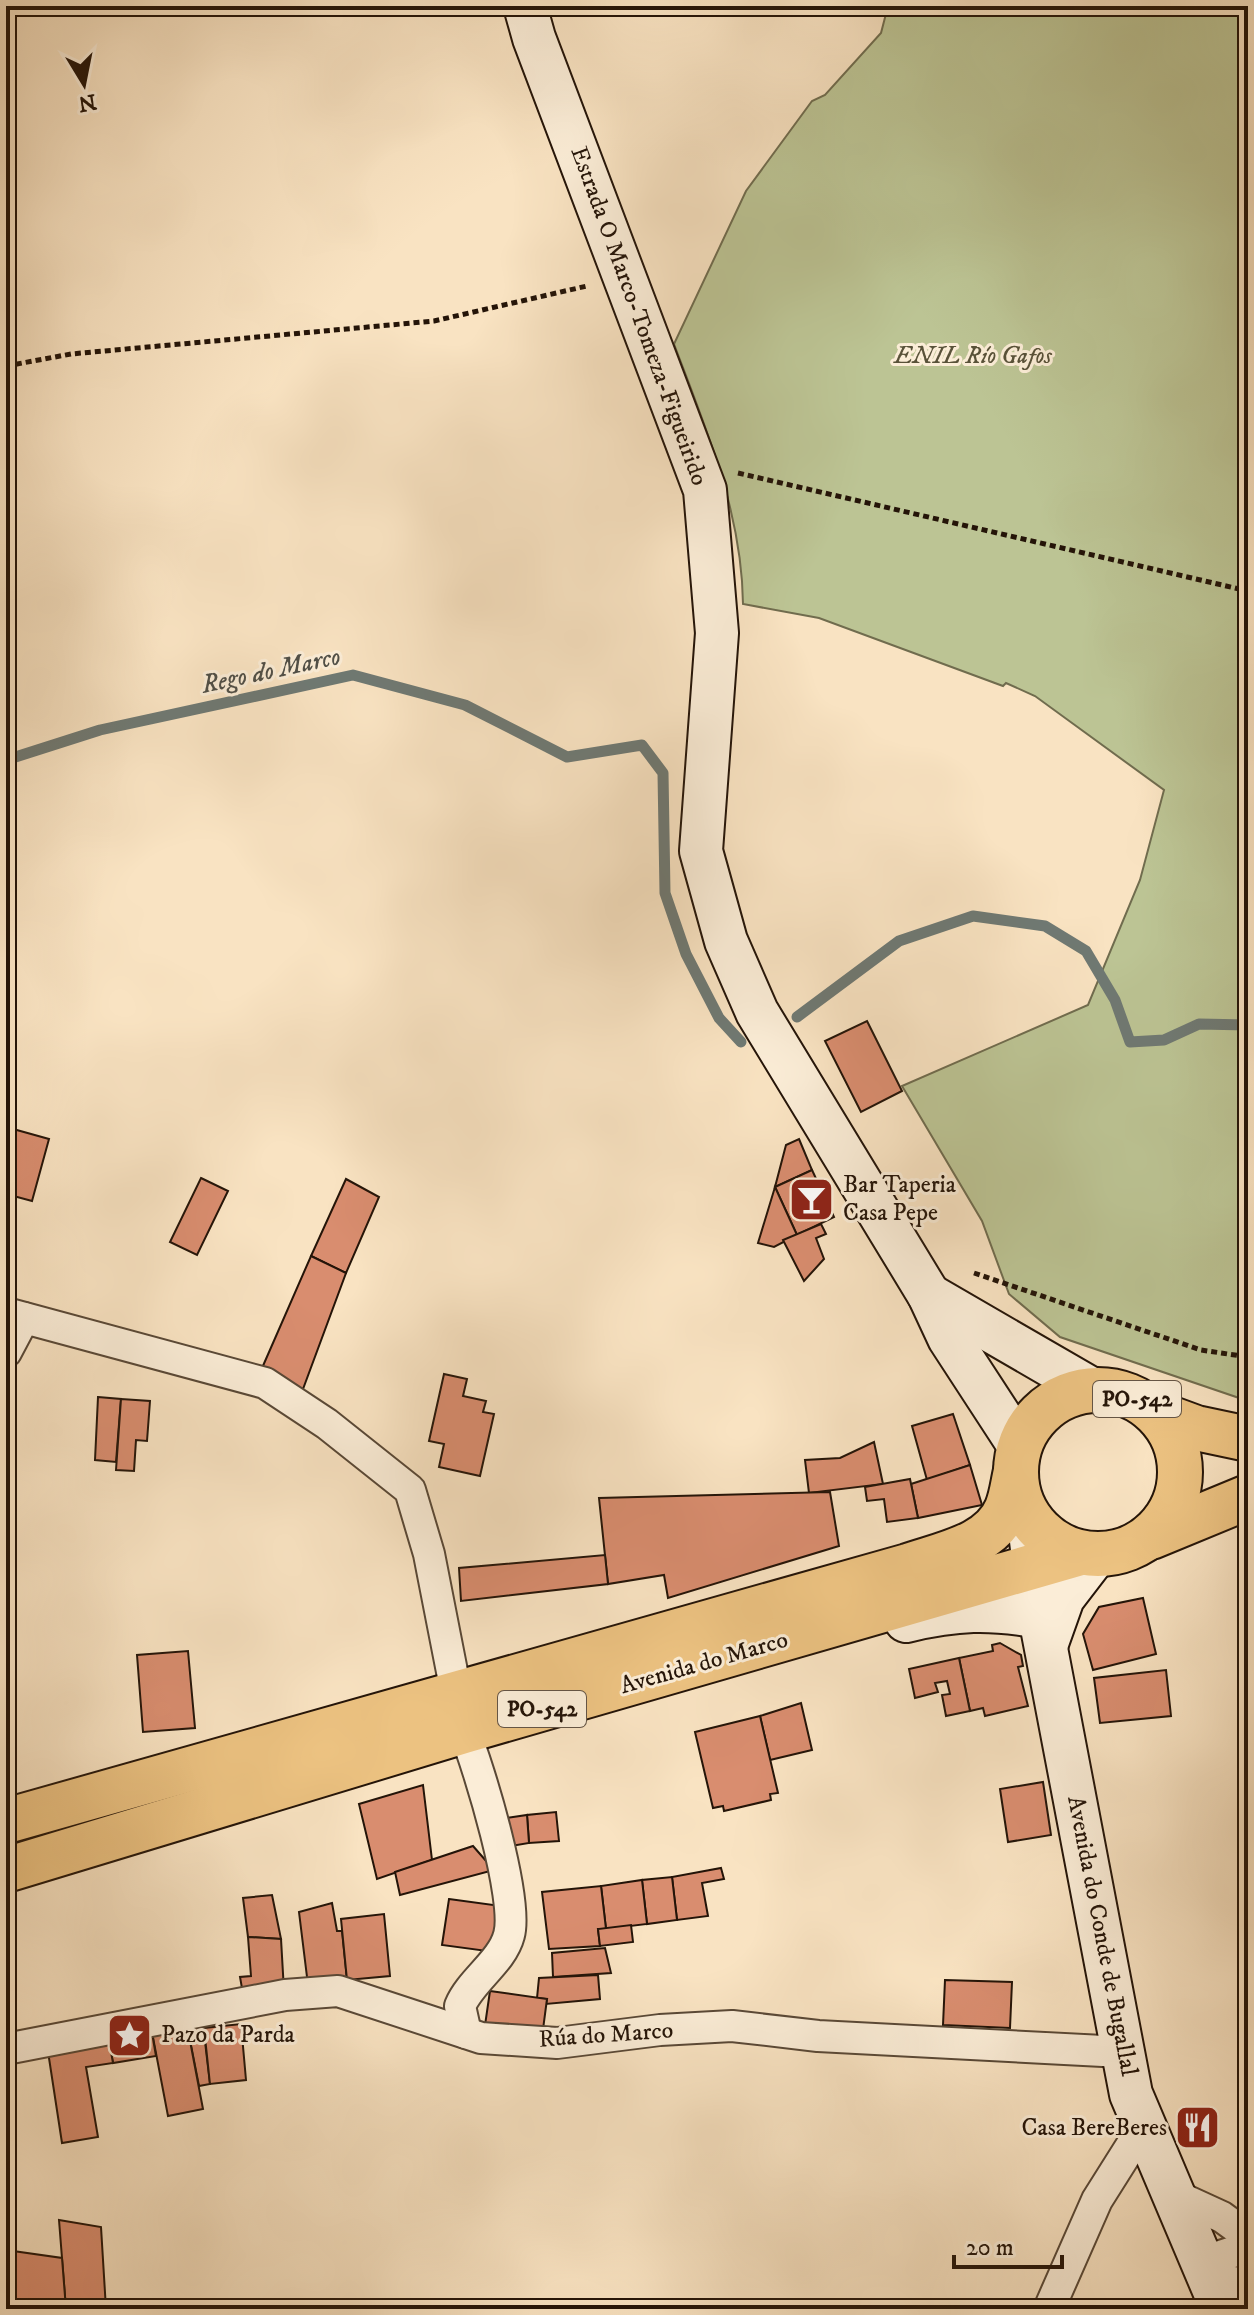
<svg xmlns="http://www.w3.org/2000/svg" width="1254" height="2315" font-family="'IM FELL DW Pica',serif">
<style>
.green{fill:#bcc494;stroke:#706c4e;stroke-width:2}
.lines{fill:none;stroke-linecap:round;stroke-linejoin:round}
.stream{stroke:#6f7973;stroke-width:11}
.building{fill:#d98d6f;stroke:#241408;stroke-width:2}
.street-casing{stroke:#594836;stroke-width:34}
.secondary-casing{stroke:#241408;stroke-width:46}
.primary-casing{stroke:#241408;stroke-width:48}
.path{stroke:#241408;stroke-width:5;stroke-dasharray:6 4;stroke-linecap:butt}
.street{stroke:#fbedd7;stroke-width:30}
.secondary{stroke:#fbedd7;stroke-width:42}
.primary{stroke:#ecc281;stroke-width:44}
.labels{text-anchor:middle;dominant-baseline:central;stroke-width:6;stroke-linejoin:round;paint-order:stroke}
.shield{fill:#fbedd7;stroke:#645546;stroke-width:2}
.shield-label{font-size:22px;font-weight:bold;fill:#241408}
.street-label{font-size:24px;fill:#241408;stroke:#fbedd7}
.park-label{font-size:24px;font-style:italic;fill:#595239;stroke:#fbedd7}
.poi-label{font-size:24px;fill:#241408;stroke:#fbedd7;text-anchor:start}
.water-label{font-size:26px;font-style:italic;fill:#504f47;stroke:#fbedd7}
</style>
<rect width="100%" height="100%" fill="#f9e3c2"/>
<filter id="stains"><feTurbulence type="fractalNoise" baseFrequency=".0025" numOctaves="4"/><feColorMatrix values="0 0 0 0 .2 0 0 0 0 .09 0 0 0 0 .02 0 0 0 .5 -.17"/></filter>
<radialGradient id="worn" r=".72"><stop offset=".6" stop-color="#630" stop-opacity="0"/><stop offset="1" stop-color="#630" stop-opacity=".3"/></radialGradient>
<path class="green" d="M888 6H1248V1401L1060 1337 1009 1294 982 1221 902 1086 1088 1005 1140 880 1164 790 1035 696 1006 683 1003 686 819 618 743 604C742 512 706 429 674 344L746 191 812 101 825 95 881 33Z"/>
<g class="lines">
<g class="stream">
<polyline points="6,760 100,730 353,675 465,705 567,757 642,745 663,773 665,893 686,954 719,1018 741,1042"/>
<polyline points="797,1017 899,941 973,916 1045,926 1086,951 1115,1000 1130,1042 1164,1040 1199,1024 1248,1025"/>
</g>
</g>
<g class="building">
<polygon points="867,1021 902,1091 861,1112 825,1041"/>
<polygon points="6,1127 49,1139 32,1201 6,1194"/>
<polygon points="799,1139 812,1170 775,1187 786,1145"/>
<polygon points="812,1170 834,1217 797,1235 775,1187"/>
<polygon points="201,1178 228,1191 197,1255 170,1242"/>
<polygon points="346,1179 379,1197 346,1273 311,1256"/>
<polygon points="775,1187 797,1235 774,1247 758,1243"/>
<polygon points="821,1224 826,1234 816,1238 824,1259 804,1281 783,1240"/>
<polygon points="311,1256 346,1273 303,1389 259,1375"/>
<polygon points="444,1374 467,1379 463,1396 486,1401 483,1412 494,1414 480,1476 439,1467 444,1444 429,1441"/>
<polygon points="98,1397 121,1399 116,1462 95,1460"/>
<polygon points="121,1399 150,1401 147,1441 136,1440 134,1471 116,1470"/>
<polygon points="953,1414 970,1465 927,1480 912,1426"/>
<polygon points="874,1442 883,1484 809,1493 805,1460 840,1458"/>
<polygon points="970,1465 982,1505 918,1518 911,1484"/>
<polygon points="910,1479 918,1518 887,1522 884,1499 867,1501 865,1487"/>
<polygon points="830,1492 839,1546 668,1598 664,1575 608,1584 599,1498"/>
<polygon points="605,1555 608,1584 461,1601 459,1568"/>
<polygon points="1143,1598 1156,1654 1093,1670 1083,1634 1099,1607"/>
<polygon points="1000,1643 1021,1655 1023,1666 1018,1667 1028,1706 985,1716 983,1708 970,1711 959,1658 993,1651 992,1645"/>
<polygon points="188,1651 195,1728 143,1732 137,1655"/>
<polygon points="959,1658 970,1711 946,1716 942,1695 950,1694 947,1681 935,1683 938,1692 915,1698 909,1669"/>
<polygon points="1166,1670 1171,1716 1100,1723 1094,1678"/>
<polygon points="801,1703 812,1750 770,1760 760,1716"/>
<polygon points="760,1716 778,1793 770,1794 771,1800 724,1811 723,1806 713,1808 695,1732"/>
<polygon points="1043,1782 1051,1835 1008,1842 1000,1789"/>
<polygon points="423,1785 432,1860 377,1879 359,1804"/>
<polygon points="556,1812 559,1841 529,1843 527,1815"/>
<polygon points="527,1815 529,1843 505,1847 500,1819"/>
<polygon points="473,1846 494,1870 400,1895 395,1872"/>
<polygon points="721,1868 724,1879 702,1883 708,1916 677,1920 672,1877"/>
<polygon points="672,1877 677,1920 647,1924 642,1880"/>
<polygon points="642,1880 647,1924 606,1929 601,1886"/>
<polygon points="601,1886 606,1929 598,1929 600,1946 549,1949 542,1892"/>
<polygon points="272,1895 281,1939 248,1937 243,1898"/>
<polygon points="449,1899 501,1906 494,1952 442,1945"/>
<polygon points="332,1903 337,1931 342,1931 347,1980 308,1985 299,1912"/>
<polygon points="384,1914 390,1976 347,1980 341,1919"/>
<polygon points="631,1925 633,1942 600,1946 598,1929"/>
<polygon points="248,1937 281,1939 284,1991 243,1994 240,1977 251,1976"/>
<polygon points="605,1948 611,1973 553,1977 552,1953"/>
<polygon points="598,1975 600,1999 546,2004 547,1999 537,1998 539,1978"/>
<polygon points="945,1980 1012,1982 1010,2028 943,2025"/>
<polygon points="490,1991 547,1999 542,2037 484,2032"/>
<polygon points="202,2016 210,2084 199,2086 186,2020"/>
<polygon points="186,2020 203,2109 168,2116 151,2027"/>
<polygon points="241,2024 246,2080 210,2084 204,2028"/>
<polygon points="151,2027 156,2056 113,2063 108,2035"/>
<polygon points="108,2035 113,2063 86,2067 98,2137 62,2143 47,2045"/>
<polygon points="59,2220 101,2227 106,2309 66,2309"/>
<polygon points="6,2250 62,2258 66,2309 6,2304"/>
</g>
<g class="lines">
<defs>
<g id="street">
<polyline points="6,1313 265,1383 327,1424 410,1490 429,1554 456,1692"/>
<polyline points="6,1352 24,1318"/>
<path d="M464 1731C479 1767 519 1900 509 1935 502 1962 471 1980 460 2006L466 2033"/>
<polyline points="6,2049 285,1995 338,1991 481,2038 557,2043 660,2030 732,2026 818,2036 1122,2052"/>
<polyline points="1174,2195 1222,2217 1248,2236"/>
<polyline points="1202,2262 1236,2251 1248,2253"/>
<polyline points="1208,2277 1248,2285"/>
<polyline points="1049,2309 1097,2200 1143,2127"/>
</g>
<g id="secondary">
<polyline points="525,6 534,38 705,490 717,633 701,851 726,941 757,1012 929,1295 949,1338 1020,1447"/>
<polyline points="929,1295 1093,1390"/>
<polyline points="1028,1515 1040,1617 1131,2094 1222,2309"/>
<path d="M906 1621C957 1609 989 1608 1040 1617"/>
<polyline points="1047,1643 1063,1598 1096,1555"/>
</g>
<g id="primary">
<circle cx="1098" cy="1472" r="82"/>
<polyline points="1158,1414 1196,1428 1248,1439"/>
<polyline points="1151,1537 1248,1497"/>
<path d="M6 1821 908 1566C942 1554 992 1546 1007 1508 1012 1496 1013 1483 1016 1471"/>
<polyline points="6,1870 464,1731 1080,1553"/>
</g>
</defs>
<use href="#street" class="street-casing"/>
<use href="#secondary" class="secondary-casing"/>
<use href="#primary" class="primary-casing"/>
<g class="path">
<polyline points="6,366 71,354 434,321 587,286"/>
<polyline points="738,473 1248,591"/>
<polyline points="974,1273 1201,1350 1248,1357"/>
</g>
<use href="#street" class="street"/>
<use href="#secondary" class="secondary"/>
<use href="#primary" class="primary"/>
</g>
<defs>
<symbol id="bar-square" viewBox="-11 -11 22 22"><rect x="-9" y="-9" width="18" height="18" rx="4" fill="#8f2418" stroke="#fbedd7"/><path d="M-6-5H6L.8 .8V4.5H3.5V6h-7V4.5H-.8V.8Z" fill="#fff"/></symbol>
<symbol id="sight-square" viewBox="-11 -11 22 22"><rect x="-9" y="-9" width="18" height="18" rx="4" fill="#8f2418" stroke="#fbedd7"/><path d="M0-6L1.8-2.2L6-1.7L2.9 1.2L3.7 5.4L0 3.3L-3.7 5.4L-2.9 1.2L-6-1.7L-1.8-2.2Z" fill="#fff"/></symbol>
<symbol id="restaurant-square" viewBox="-11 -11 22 22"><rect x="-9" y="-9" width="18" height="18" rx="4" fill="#8f2418" stroke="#fbedd7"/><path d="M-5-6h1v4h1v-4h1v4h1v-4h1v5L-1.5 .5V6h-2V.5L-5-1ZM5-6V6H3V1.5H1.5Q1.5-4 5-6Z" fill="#fff"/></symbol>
</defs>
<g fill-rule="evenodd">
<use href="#bar-square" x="786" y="1174" width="51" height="51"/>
<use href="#sight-square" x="104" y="2010" width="51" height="51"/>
<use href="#restaurant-square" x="1172" y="2102" width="51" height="51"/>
</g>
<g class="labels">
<g class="shield">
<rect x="1093" y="1381" width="88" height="36" rx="6"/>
<rect x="498" y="1691" width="88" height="36" rx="6"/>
</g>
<g class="shield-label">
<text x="1137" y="1399">PO-542</text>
<text x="542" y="1709">PO-542</text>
</g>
<g class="street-label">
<text transform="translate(639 316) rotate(70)">Estrada O Marco-Tomeza-Figueirido</text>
<text transform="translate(704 1663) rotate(-16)">Avenida do Marco</text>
<text transform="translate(1102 1936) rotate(79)">Avenida do Conde de Bugallal</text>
<text transform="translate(606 2035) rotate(-4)">Rúa do Marco</text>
</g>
<g class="park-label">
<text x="973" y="356">ENIL Río Gafos</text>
</g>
<g class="poi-label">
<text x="843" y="1185">Bar Taperia<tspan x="843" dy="28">Casa Pepe</tspan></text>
<text x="161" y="2035">Pazo da Parda</text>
<text x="1167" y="2128" text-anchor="end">Casa BereBeres</text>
</g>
<g class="water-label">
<text transform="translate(271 671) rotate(-12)">Rego do Marco</text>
</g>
</g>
<rect width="1254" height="2315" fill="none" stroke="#f9e3c2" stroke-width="32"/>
<rect x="8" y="8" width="1238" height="2299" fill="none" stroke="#241408" stroke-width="4"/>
<rect x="16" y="16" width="1222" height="2283" fill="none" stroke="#241408" stroke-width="2"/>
<g transform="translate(84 84) rotate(170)" stroke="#fbedd7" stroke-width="6" paint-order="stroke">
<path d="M0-6L14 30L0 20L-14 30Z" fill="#241408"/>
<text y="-12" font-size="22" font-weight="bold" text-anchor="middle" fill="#241408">N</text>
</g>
<path d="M954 2255v12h108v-12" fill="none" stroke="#241408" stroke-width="4"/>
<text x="966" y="2255" font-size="24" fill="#241408" stroke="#fbedd7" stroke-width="6" paint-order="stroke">20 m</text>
<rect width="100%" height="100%" filter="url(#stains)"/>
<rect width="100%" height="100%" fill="url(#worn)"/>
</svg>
